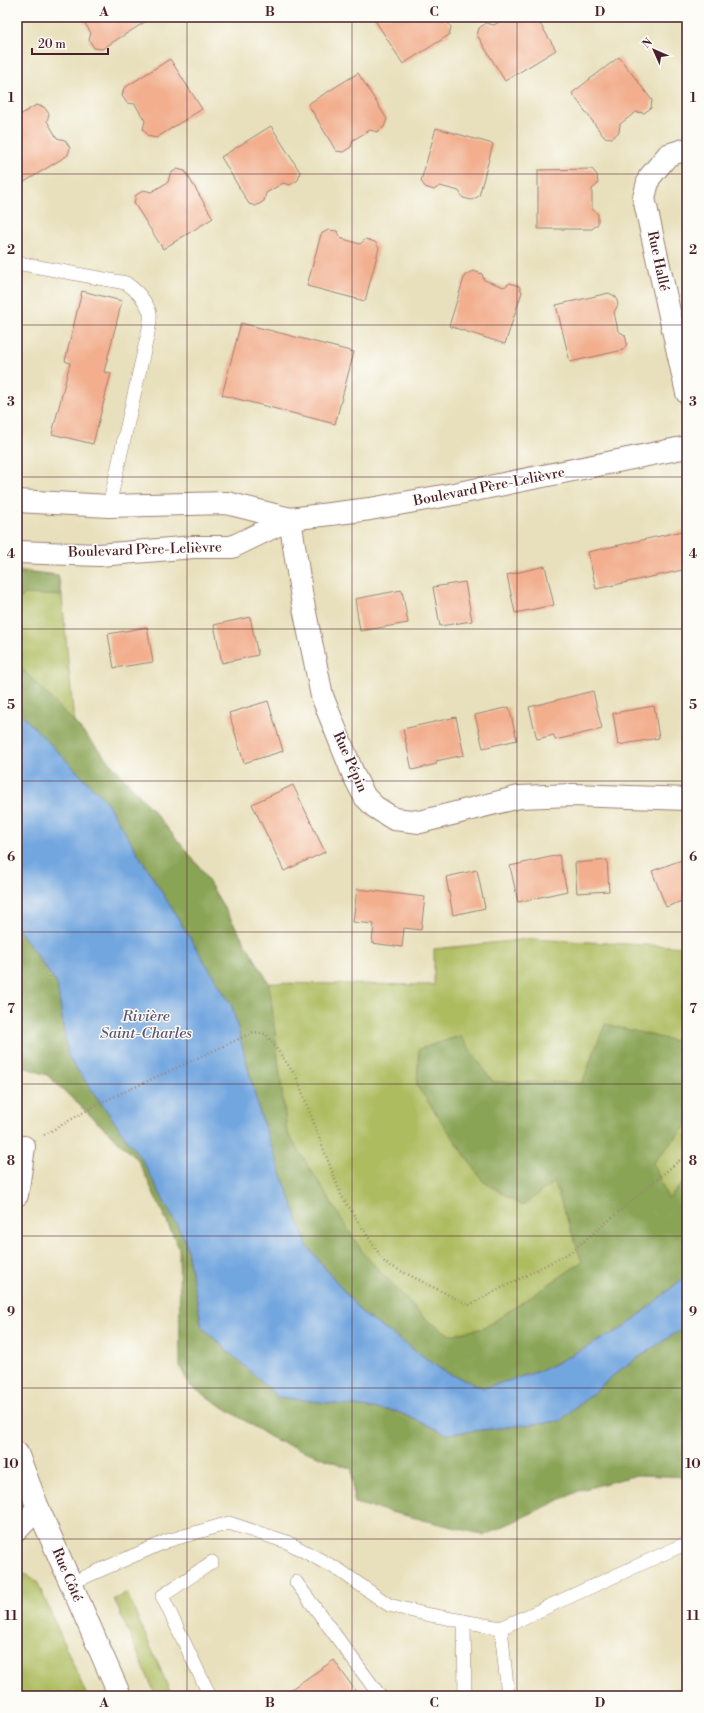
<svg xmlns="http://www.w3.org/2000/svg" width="704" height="1713" font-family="'Libre Bodoni',serif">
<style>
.green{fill:#adbc5f;stroke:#7c6e45}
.forest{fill:#8aa456;stroke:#6a6240}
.water{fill:#72a6df;stroke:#5e6285}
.building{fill:#f2ae8d}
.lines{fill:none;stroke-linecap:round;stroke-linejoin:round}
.service-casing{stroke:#998074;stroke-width:14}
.minor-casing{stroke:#998074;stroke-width:24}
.tertiary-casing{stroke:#998074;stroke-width:24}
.secondary-casing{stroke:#998074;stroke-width:24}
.motorway-casing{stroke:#998074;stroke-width:24}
.path{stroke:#998074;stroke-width:2.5;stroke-dasharray:1 3;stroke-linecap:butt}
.service{stroke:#fff;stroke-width:13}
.minor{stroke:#fff;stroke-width:22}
.tertiary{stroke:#fff;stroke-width:22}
.secondary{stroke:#fff;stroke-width:22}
.motorway{stroke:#fff;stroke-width:22}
.grid{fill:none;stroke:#4a1f2b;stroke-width:1;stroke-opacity:0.55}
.labels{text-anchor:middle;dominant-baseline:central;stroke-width:3;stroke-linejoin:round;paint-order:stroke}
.street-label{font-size:14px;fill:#4a1f2b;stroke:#fdfcf7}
.water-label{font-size:15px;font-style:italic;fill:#5a5573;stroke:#fdfcf7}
.neatline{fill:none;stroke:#4a1f2b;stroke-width:1.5}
.grid-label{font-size:13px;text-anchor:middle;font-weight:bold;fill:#4a1f2b}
</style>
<rect width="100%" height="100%" fill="#fdfcf7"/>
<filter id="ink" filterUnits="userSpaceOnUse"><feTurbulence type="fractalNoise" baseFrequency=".025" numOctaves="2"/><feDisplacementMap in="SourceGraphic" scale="8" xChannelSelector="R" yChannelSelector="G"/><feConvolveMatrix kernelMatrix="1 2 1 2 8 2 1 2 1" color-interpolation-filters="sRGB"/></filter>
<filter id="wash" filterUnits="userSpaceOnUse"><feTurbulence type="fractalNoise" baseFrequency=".012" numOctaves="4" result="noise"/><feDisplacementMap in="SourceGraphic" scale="16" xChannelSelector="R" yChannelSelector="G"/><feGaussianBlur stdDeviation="0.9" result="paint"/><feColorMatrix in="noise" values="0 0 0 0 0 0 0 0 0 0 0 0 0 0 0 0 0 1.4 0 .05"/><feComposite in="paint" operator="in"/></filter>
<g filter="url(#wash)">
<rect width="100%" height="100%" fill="#e8e0bc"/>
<g class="green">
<polygon points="17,570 58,575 62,596 74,722 154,812 201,869 269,983 434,985 434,949 530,939 687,947 687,1275 543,1370 362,1313 105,800 17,710"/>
<polygon points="17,1570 37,1581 87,1696 17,1696"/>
<polygon points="127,1593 172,1696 156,1696 114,1599"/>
</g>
<g class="forest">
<polygon points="17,573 58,575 62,596 25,594 17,602"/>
<polygon points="17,664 74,722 154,812 201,869 269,983 287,1132 363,1253 423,1317 450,1335 484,1328 582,1262 554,1182 522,1206 483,1181 417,1086 419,1049 460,1036 493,1082 582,1083 605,1024 687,1044 687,1125 653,1163 668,1199 687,1178 687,1275 625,1327 543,1370 484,1388 445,1372 362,1313 307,1246 260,1114 232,1006 105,800 17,710"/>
<polygon points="17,927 57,984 68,1057 142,1160 185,1240 202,1327 278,1397 396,1411 447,1434 560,1421 620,1370 687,1325 687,1477 637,1475 581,1490 485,1535 354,1503 352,1469 275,1440 190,1386 180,1367 179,1248 138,1160 47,1075 17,1065"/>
</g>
<polygon class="water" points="17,710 105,800 232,1006 260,1114 307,1246 362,1313 445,1372 484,1388 543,1370 625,1327 687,1275 687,1325 620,1370 560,1421 447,1434 396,1411 278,1397 202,1327 185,1240 142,1160 68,1057 57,984 17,927"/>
<g id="blocks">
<g class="building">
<polygon points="81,17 146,17 148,20 102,49 94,48 89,40 91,33"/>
<polygon points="373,17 438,17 446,20 451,27 449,35 403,64"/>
<polygon points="506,17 536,17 556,50 505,81 477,35 479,28 486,23 494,25"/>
<polygon points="619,57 652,100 651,108 644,113 636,112 620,124 619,132 612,138 604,137 572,93"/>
<polygon points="170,59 202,109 156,138 148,136 143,129 145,121 135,104 127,103 122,96 124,88"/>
<polygon points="358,73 387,119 384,127 377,132 370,130 353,140 351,147 343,152 336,151 308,104"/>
<polygon points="36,105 44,107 49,114 47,121 57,138 65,140 70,148 68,155 21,184 17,177 17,117"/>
<polygon points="271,126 300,172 298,180 290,185 283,183 266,193 264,201 256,206 249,204 221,157"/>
<polygon points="436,128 493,144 479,196 472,200 463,198 459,191 440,186 434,190 425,187 421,181"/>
<polygon points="177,169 185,171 213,218 163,249 134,203 136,195 144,190 151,192 168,182 170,174"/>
<polygon points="592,169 597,175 598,184 592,189 592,209 598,214 598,224 592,229 538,229 538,170"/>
<polygon points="328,230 337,231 340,238 360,244 366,239 375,242 379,248 365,301 307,286 321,234"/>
<polygon points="473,271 482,274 484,280 504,287 510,283 519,286 522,292 505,344 449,326 465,275"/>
<polygon points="82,291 122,301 104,372 111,373 93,444 52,434 70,363 65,361"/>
<polygon points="609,293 616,297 618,305 614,312 618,331 625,335 627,344 623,350 570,362 556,305"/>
<polygon points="241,323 354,352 335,424 222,395"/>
<polygon points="687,530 687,569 596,589 588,552"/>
<polygon points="545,566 554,605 515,613 507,575"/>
<polygon points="465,582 472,621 440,626 433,587"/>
<polygon points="402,590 408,623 360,631 355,599"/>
<polygon points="250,617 258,655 222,663 214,625"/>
<polygon points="147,627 153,662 114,668 108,634"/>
<polygon points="593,691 602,729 555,740 554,735 537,739 529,707"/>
<polygon points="268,701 283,751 244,763 229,713"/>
<polygon points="654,706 659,738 618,745 613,713"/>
<polygon points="509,707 517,740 483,748 475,715"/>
<polygon points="456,717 464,755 436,761 437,764 412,770 403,729"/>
<polygon points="293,785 325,852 284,871 252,804"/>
<polygon points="559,855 567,891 518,902 510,866"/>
<polygon points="687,858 687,899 666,907 652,871"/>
<polygon points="607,860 609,891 577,893 575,863"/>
<polygon points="477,870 485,908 453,915 446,877"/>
<polygon points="357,889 425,897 421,930 404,928 402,947 372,943 374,924 353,922"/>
<polygon points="334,1660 359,1696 281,1696"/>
</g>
</g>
</g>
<g filter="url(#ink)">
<use href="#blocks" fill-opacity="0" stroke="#998074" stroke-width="1"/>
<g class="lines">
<defs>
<g id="service">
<path d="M17 263 126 283C136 290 146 301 150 313 151 319 149 327 148 333L109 506"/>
<polyline points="296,1582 380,1696"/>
<polyline points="71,1583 167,1541 229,1523 287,1542 339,1570 389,1605 425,1614 501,1628 687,1543"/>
<polyline points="464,1621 465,1696"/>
<polyline points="501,1628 508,1696"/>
<polyline points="210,1696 162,1596 212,1562"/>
</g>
<g id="minor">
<polyline points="687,149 668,155 649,178 644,198 687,393"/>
<polyline points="290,519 302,598 322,696 354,776 365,797 375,807 394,819 420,822 519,797 573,795 687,799"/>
<polyline points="17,1195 24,1147"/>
<polyline points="17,1453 38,1508"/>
</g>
<polyline id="tertiary" points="38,1508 120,1696"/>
<g id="secondary">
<polyline points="17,501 109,506 227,503 290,519"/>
<polyline points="17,552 99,555 194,547 232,547 290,519 370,509 454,494 687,447"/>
</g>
<polyline id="motorway" points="17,1530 38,1508"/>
</defs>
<use href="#service" class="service-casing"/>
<use href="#minor" class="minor-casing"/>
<use href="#tertiary" class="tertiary-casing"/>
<use href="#secondary" class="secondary-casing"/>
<use href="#motorway" class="motorway-casing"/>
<polyline class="path" points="44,1135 98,1104 254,1032 266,1034 296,1076 341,1195 385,1263 469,1305 571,1252 687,1154"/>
<use href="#service" class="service"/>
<use href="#minor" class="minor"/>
<use href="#tertiary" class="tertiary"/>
<use href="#secondary" class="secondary"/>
<use href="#motorway" class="motorway"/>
</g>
</g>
<path class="grid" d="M187 17V1696M352 17V1696M517 17V1696M17 174H687M17 325H687M17 477H687M17 629H687M17 781H687M17 932H687M17 1084H687M17 1236H687M17 1388H687M17 1539H687"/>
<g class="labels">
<g class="street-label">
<text transform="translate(658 261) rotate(78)">Rue Hallé</text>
<text transform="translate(489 487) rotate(-11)">Boulevard Père-Lelièvre</text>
<text transform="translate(145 550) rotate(-2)">Boulevard Père-Lelièvre</text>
<text transform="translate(350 762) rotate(66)">Rue Pépin</text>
<text transform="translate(67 1575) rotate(67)">Rue Côté</text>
</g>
<g class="water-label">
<text x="146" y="1016">Rivière<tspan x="146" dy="17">Saint-Charles</tspan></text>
</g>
</g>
<rect width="704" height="1713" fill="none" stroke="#fdfcf7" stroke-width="44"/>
<g transform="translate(654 50) rotate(315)" stroke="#fdfcf7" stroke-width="3" paint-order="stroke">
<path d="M0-3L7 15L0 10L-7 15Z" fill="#4a1f2b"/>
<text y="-6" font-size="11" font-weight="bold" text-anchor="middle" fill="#4a1f2b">N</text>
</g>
<path d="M32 48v6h76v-6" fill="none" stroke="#4a1f2b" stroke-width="2"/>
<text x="38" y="48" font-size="12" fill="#4a1f2b" stroke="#fdfcf7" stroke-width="3" paint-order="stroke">20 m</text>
<rect x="22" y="22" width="660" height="1669" class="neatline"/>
<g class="grid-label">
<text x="104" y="16">A</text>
<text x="270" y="16">B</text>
<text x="434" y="16">C</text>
<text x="600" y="16">D</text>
<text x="11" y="102">1</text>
<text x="693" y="102">1</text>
<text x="11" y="254">2</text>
<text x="693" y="254">2</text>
<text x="11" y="406">3</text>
<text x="693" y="406">3</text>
<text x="11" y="558">4</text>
<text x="693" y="558">4</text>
<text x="11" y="709">5</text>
<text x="693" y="709">5</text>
<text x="11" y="861">6</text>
<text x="693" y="861">6</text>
<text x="11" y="1013">7</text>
<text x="693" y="1013">7</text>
<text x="11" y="1165">8</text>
<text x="693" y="1165">8</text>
<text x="11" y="1316">9</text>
<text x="693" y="1316">9</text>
<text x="11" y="1468">10</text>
<text x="693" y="1468">10</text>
<text x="11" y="1620">11</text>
<text x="693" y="1620">11</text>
<text x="104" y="1707">A</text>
<text x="270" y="1707">B</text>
<text x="434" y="1707">C</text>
<text x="600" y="1707">D</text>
</g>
</svg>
